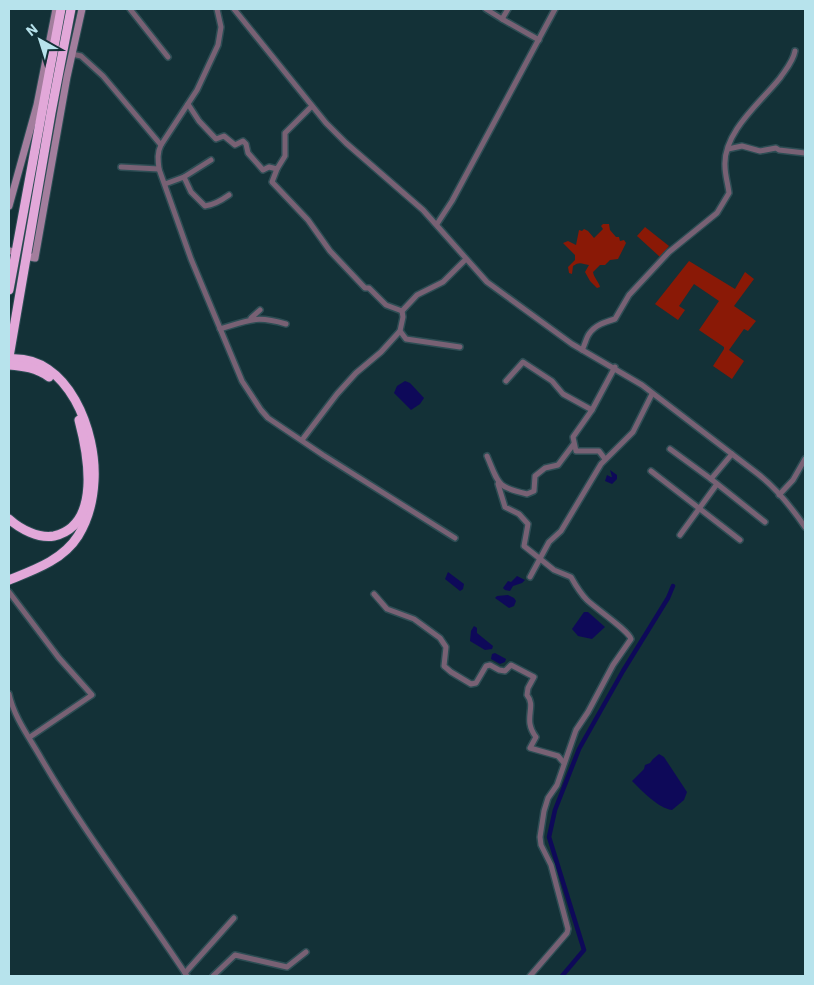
<svg xmlns="http://www.w3.org/2000/svg" width="814" height="985" font-family="'IBM Plex Sans',sans-serif">
<style>
.green{fill:#8a1906}
.water{fill:#0e0959}
.lines{fill:none;stroke-linecap:round;stroke-linejoin:round}
.canal{stroke:#0e0959;stroke-width:4.5}
.street-casing{stroke:#2d4d54;stroke-width:8}
.secondary-casing{stroke:#2d4d54;stroke-width:9}
.highway-casing{stroke:#2d4d54;stroke-width:11}
.street{stroke:#786174;stroke-width:5}
.secondary{stroke:#a37e9d;stroke-width:7}
.highway{stroke:#e2a8d9;stroke-width:9}
</style>
<rect width="100%" height="100%" fill="#133137"/>
<g class="green">
<path d="M603 224H609L610 230 616 237H619L620 241 624 240 626 243 618 259 610 260 605 265H600L593 272C594 278 599 282 600 287L597 288 590 281 585 272 589 265C582 264 580 261 573 266L572 274 569 273 568 267 575 260V255L563 243 568 241 576 245 579 230 582 231 584 229 588 231 594 238 603 229 601 226Z"/>
<polygon points="645,227 669,246 660,257 637,236"/>
<polygon points="689,261 735,289 745,272 754,279 734,306 756,321 748,331 744,329 729,350 744,361 732,379 713,366 724,349 724,347 699,330 719,301 694,284 679,306 685,310 678,320 655,304"/>
</g>
<g class="water">
<polygon points="405,381 410,383 424,398 420,404 411,410 394,393 397,386"/>
<polygon points="610,470 617,475 617,479 612,484 605,481 607,475 611,477 612,477"/>
<polygon points="448,572 464,584 463,589 460,591 445,579"/>
<polygon points="517,576 525,580 522,583 513,586 510,591 505,590 503,588 508,581 511,582"/>
<polygon points="508,595 514,598 516,601 514,606 509,608 495,598 497,596"/>
<polygon points="584,612 588,612 605,627 592,639 578,636 572,629"/>
<polygon points="474,626 477,628 477,633 493,646 492,649 485,650 470,641 471,631"/>
<polygon points="495,653 506,659 505,662 500,664 491,659 492,654"/>
<path d="M659 754 664 757 687 792 684 800 672 810C658 808 642 791 632 781L644 769 645 765 650 763 653 759Z"/>
</g>
<g class="lines">
<polyline class="canal" points="562,976 584,950 549,837 555,810 579,749 623,671 668,598 673,586"/>
<defs>
<g id="street">
<polyline points="130,9 168,57"/>
<path d="M217 9 221 27 218 45 197 90 161 145C157 153 158 160 159 169L191 259 242 381 261 410 268 418 323 455 455 538"/>
<path d="M234 9 326 123 346 143 423 210 487 282 572 344 642 385 758 474C777 489 792 508 805 527"/>
<polyline points="486,9 502,19 508,9"/>
<polyline points="502,19 539,40"/>
<polyline points="72,54 81,56 103,76 161,145"/>
<polyline points="188,104 199,121 216,139 224,136 235,145 243,141 246,144 248,153 263,170 269,167 277,169"/>
<polyline points="312,106 285,133 285,156 277,169 272,182 308,220 330,251 365,288 369,288 386,305 402,311 417,295 443,282 466,259"/>
<polyline points="728,149 742,146 760,151 776,148 779,150 805,153"/>
<polyline points="121,167 159,169"/>
<polyline points="184,177 211,160"/>
<path d="M165 184 184 177 191 192 205 206C214 205 222 200 229 195"/>
<polyline points="437,224 452,201 555,9"/>
<polyline points="402,311 403,317 400,331 406,339 460,347"/>
<polyline points="251,318 260,310"/>
<path d="M220 329C249 320 256 315 286 324"/>
<path d="M582 350C585 345 586 338 589 334 595 325 605 322 615 319L629 295 669 252 717 213 729 193C728 184 725 175 725 166 723 132 761 102 780 78 786 69 793 62 795 51"/>
<polyline points="506,381 523,362 552,381 563,394 592,410"/>
<polyline points="302,440 337,394 356,373 381,352 400,331"/>
<polyline points="670,449 711,479"/>
<polyline points="732,454 711,479 765,522"/>
<path d="M487 456C499 484 496 487 527 494L534 491 535 476 545 468 558 465 573 445"/>
<polyline points="605,459 599,451 576,451 573,437 592,410 615,367"/>
<polyline points="651,471 740,540"/>
<path d="M498 484 505 507 519 514 528 524 524 546 554 570 571 577C576 586 580 593 587 600 595 608 629 631 631 639L613 665 588 712 576 730 557 785 548 798 544 811 540 837 541 845 551 865 568 929 567 933 530 976"/>
<polyline points="779,495 793,480 805,459"/>
<polyline points="680,535 717,484"/>
<polyline points="530,577 549,542 561,531 601,464 633,432 652,394"/>
<polyline points="9,592 59,658 92,695 30,737"/>
<path d="M374 594 387 609 414 619 440 638 446 647 444 666 451 672 471 684 476 683 486 666 490 665 499 670 505 671 511 665 534 677 528 688 527 695C537 707 522 719 536 737L530 748 558 756 564 763"/>
<path d="M9 694C14 717 29 737 41 758 85 834 139 903 187 976"/>
<polyline points="185,973 234,918"/>
<polyline points="213,976 235,955 287,967 306,952"/>
</g>
<g id="secondary">
<polyline points="9,206 37,105 56,9"/>
<polyline points="9,251 10,251"/>
<polyline points="30,257 35,258 67,77 82,9"/>
</g>
<g id="highway">
<polyline points="9,290 61,9"/>
<polyline points="9,357 51,113 71,9"/>
<path d="M9 359C69 354 97 433 94 481 93 500 88 520 78 536 63 560 34 570 9 580"/>
<path d="M9 365C23 366 37 368 49 377"/>
<path d="M9 519C20 529 39 539 54 536 102 525 88 454 79 420"/>
</g>
</defs>
<use href="#street" class="street-casing"/>
<use href="#secondary" class="secondary-casing"/>
<use href="#highway" class="highway-casing"/>
<use href="#street" class="street"/>
<use href="#secondary" class="secondary"/>
<use href="#highway" class="highway"/>
</g>
<rect width="814" height="985" fill="none" stroke="#b7e3ec" stroke-width="20"/>
<g transform="translate(40 40) rotate(321)" stroke="#133137" stroke-width="4" paint-order="stroke">
<path d="M0-4L9 19L0 12L-9 19Z" fill="#b7e3ec"/>
<text y="-8" font-size="14" font-weight="bold" text-anchor="middle" fill="#b7e3ec">N</text>
</g>
</svg>
